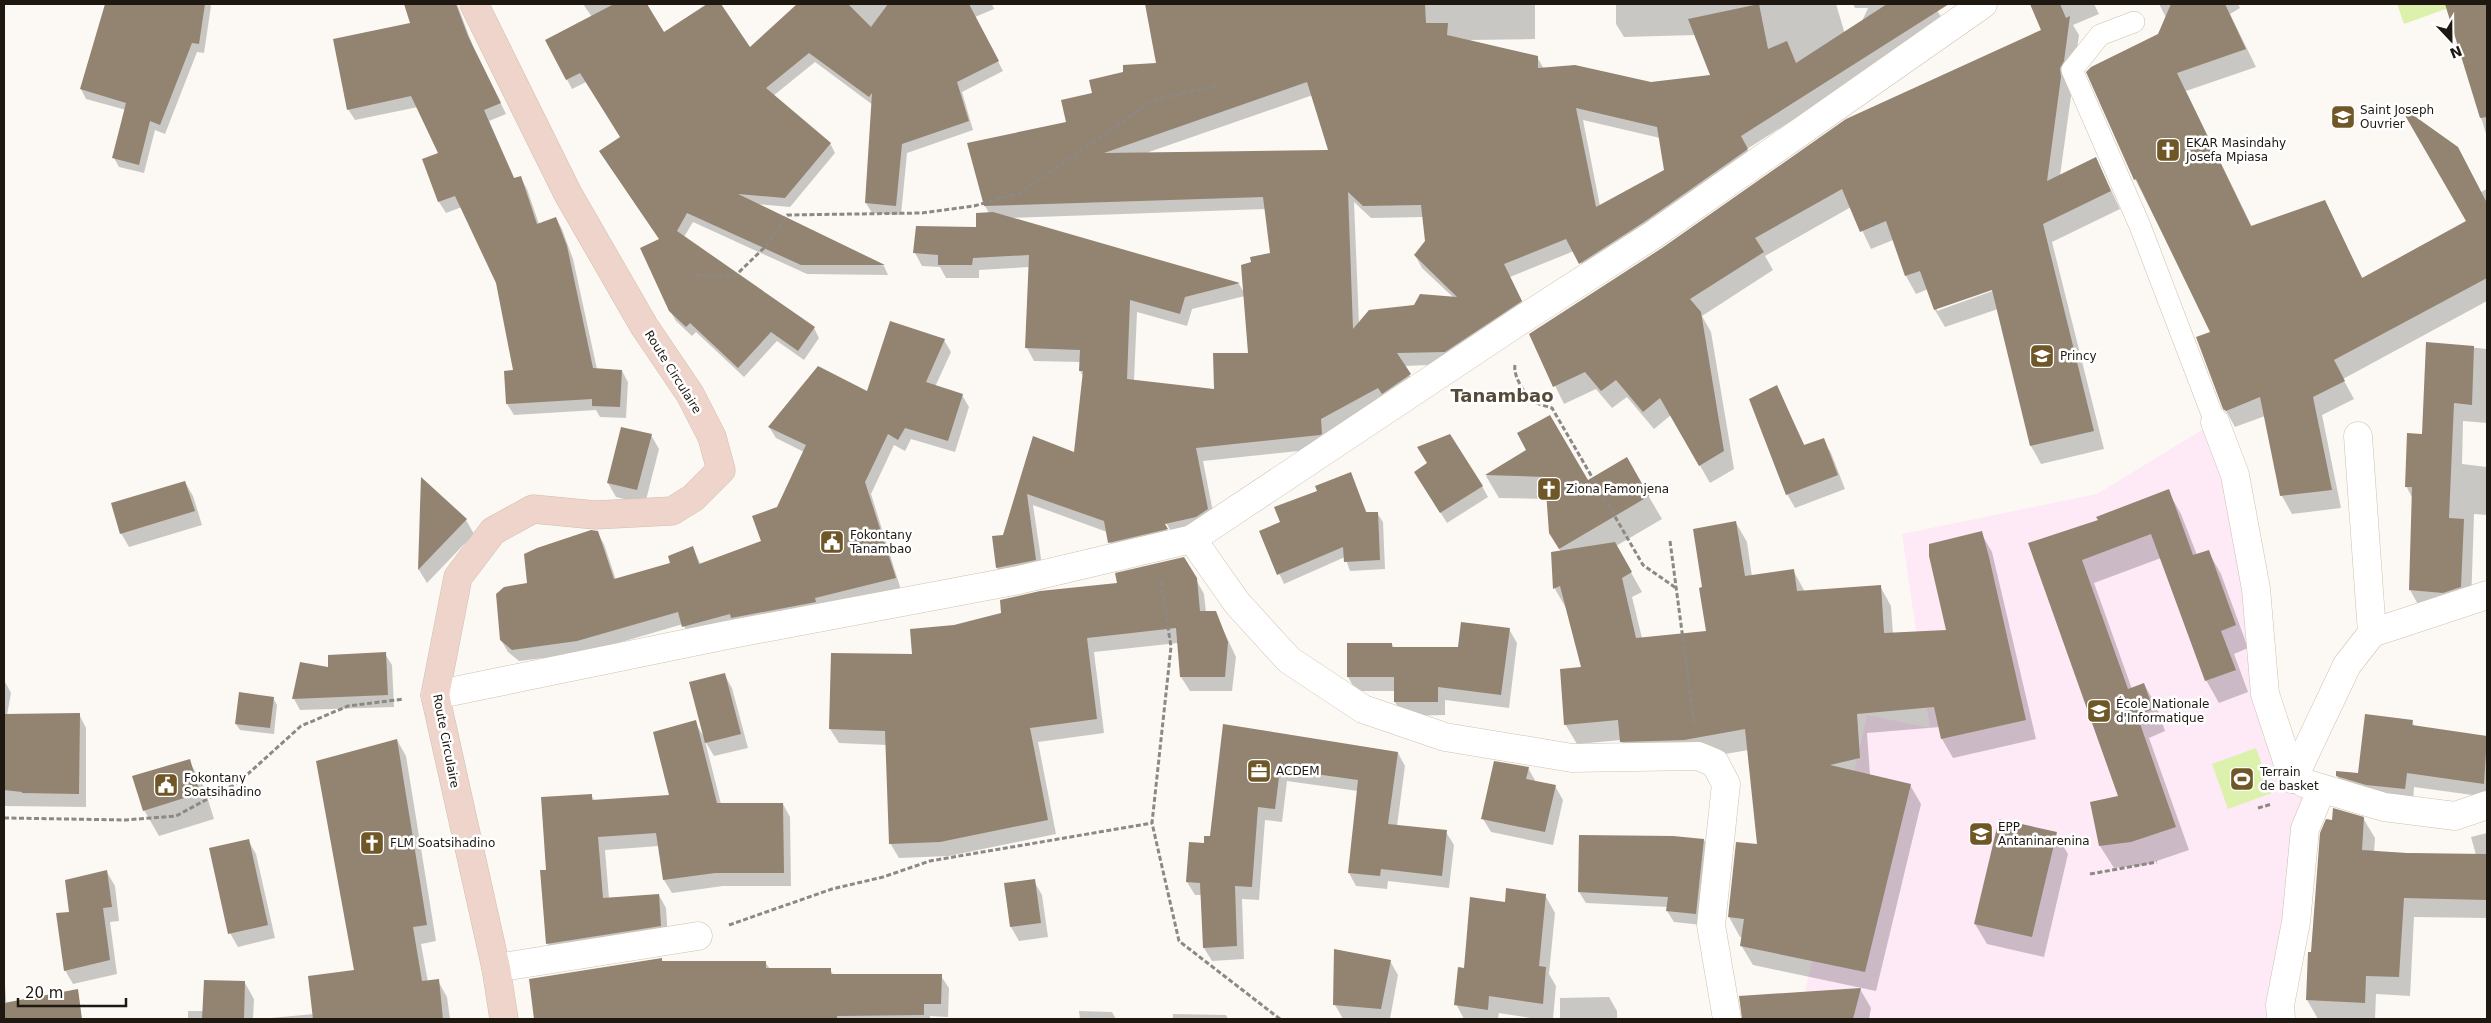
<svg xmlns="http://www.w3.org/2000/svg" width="2491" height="1023" font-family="'DejaVu Sans',sans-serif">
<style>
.education{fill:#fee9f7}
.green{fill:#dcf1ac}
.shadow{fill:#0003;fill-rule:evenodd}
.building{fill:#928471;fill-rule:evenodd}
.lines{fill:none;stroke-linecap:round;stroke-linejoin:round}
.lane-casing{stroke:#cfc0ab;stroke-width:22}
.street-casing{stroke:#cfc0ab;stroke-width:29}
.secondary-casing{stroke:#cfc0ab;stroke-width:29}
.path{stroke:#8d8883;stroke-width:3;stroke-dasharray:5 2.5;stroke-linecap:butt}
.lane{stroke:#fff;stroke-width:21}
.street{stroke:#fff;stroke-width:28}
.secondary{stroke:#eed4cb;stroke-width:28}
.labels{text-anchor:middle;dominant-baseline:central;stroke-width:5;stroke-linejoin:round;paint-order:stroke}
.poi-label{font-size:12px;fill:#1e1811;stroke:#fff;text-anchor:start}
.street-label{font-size:12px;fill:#1e1811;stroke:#fff}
.district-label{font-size:18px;font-weight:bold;fill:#574a38;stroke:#fff}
</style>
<rect width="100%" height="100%" fill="#fcf9f5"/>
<polygon class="education" points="2215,422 2265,694 2321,790 2281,1019 1799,1019 1867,715 1930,728 1902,534 2097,494"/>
<g class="green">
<polygon points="2397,4 2457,4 2457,5 2404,24"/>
<polygon points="2256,748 2272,793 2228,809 2212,764"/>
</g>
<g class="shadow">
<polygon points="108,4 209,4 211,6 204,53 197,52 165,134 155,130 144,173 119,167 114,158 126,110 86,99 81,89"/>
<polygon points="419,4 457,4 474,49 506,114 489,121 515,180 521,178 527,189 539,224 556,218 562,229 573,259 597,369 622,371 628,382 626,418 600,417 596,410 514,415 507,404 515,372 497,283 462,207 446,213 439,202 440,154 418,107 355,120 348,109 412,24 407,9"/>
<polygon points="583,4 646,4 664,33 709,4 720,4 750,49 800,4 900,4 903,7 909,4 992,4 994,9 975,17 1003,71 962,92 973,130 907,153 901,215 872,213 866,203 873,105 815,62 773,96 830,143 835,153 790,207 756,204 884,266 888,275 807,274 693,222 684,237 814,328 819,338 804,360 777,341 744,377 696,332 692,336 676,321 670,311 660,240 600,152 622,137 586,82 572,89 547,41 592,17"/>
<path d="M1146 4H1535V39L1469 40 1537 57 1544 69 1651 84 1712 76 1696 35 1624 37 1616 24V4H1836L1848 44 1852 43 1868 8H1855L1853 4H1933L1945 23 1747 149 1754 163 1588 275 1574 251 1510 277 1528 314 1453 364 1404 366 1417 388 1386 400 1327 432V448L1203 461 1215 522 1174 536 1163 518 1161 519 1174 541 1117 555 1110 542 1107 532 1033 505 1043 572 1004 581 997 568 993 537 1004 536 1034 437 1075 454 1083 376 1080 371 1081 362 1034 361 1027 348 1030 267 979 270V278H946L940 267 922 266 915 253 978 228 989 213 985 206 1094 94 1158 65ZM1313 95 1330 151 1146 153ZM1583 120 1660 138 1666 170 1600 206ZM1354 202 1371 218 1423 217 1426 242 1415 255 1422 268 1454 298 1415 306 1359 324ZM1266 209 1271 254 1245 294 1239 284 1011 218ZM1245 296 1250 354 1215 390 1134 381 1137 312 1187 326 1192 309Z"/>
<path d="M2031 4H2094L2099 14 2073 25 2079 35 2073 79 2069 86 2071 96 2060 176 2096 158 2120 209 2052 242 2104 449 2041 464 2031 446 1998 309 1945 327 1935 310 1928 289 1916 294 1906 276 1893 240 1871 249 1851 207 1765 256 1773 270 1702 316 1711 332 1734 469 1710 483 1671 415 1654 429 1627 397 1612 408 1596 389 1564 404 1530 334 2042 30ZM1997 287 1998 289 1937 311V308Z"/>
<polygon points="2159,4 2238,4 2240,8 2230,14 2256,67 2186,91 2252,227 2324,202 2363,279 2467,222 2457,148 2481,192 2487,189 2487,301 2343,379 2354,399 2322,415 2341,508 2292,514 2282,496 2265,416 2235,427 2225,409 2212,332 2135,179 2172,29"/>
<polygon points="2446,4 2487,4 2487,137"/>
<polygon points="944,340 951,352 935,387 962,395 969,407 955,452 911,439 905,451 894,445 871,494 901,590 690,638 683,624 584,653 519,661 508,652 501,640 528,584 597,532 604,544 616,580 672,564 693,548 701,565 763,542 804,452 776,438 769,427 867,393"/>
<polygon points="2427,343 2487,349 2487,423 2463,421 2462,464 2487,467 2487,515 2474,514 2471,605 2420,608 2410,590 2413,499 2406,486 2424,436"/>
<polygon points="1776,387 1805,446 1823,439 1831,453 1845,489 1795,508 1787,494"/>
<polygon points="651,435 659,449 645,504 616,497 608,483"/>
<polygon points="1528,450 1588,481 1626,458 1662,519 1616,546 1642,592 1632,597 1642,638 1707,632 1704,588 1736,523 1747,542 1752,577 1793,570 1805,592 1880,586 1891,606 1893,634 1947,631 1981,533 1992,552 2036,739 1953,758 1942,739 1940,727 1867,733 1870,775 1910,785 1921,804 1876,991 1753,965 1741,945 1743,937 1740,937 1729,917 1737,843 1758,846 1749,750 1695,759 1632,761 1621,740 1577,744 1565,724 1583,669 1566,608 1555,589 1552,553 1561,552 1550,533 1548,499 1499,498 1486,476"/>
<polygon points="1350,474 1367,513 1377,513 1383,522 1385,569 1350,571 1345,557 1284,584 1260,532 1282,523 1319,491"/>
<polygon points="422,480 466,520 474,534 427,583 419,570"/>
<polygon points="185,482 193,496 202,525 129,547 121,533"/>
<polygon points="1422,483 1482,486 1488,497 1447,523"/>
<polygon points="2168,491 2181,514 2197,555 2208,551 2221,574 2248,648 2234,654 2248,692 2219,703 2206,680 2161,558 2094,583 2132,689 2144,684 2157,707 2165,731 2149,738 2189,850 2145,865 2114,868 2100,846 2120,797 2030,544 2099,521"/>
<polygon points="1184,558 1204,594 1206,612 1215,612 1236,657 1232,691 1190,691 1181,677 1178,643 1094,652 1104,733 1038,742 1056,834 949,856 899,858 890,843 887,745 839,743 830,729 833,654 913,656 954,626 1118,585"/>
<polygon points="1509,629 1517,643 1509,708 1445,700 1445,715 1403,716 1395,702 1395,691 1356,691 1348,677 1392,644 1394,648 1459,648"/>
<polygon points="385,654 392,665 394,707 300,710 294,699"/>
<polygon points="724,674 732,688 748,748 714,756 705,741 721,804 783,804 790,817 791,886 723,886 672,893 664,880 659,846 605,850 609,898 659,895 666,908 668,939 555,957 548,944 541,871 547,871 591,795 595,801 671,796 695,722 704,737"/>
<polygon points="4,680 11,693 7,715 79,714 86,728 86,807 4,806"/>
<polygon points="273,698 277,705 274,734 240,730 236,724"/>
<polygon points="2412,721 2415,727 2487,737 2487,797 2414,787 2413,802 2345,790 2337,776 2359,774"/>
<polygon points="1224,725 1398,753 1405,766 1397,826 1446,832 1454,845 1449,888 1388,881 1387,889 1356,886 1349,873 1358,791 1287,781 1282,822 1265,820 1259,900 1242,899 1244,959 1212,961 1204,948 1202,895 1195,895 1187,882 1205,845 1211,838"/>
<polygon points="397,740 406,756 436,941 421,944 428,982 438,981 447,997 450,1019 260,1019 314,1014 355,971"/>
<polygon points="189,761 204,787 214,819 159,836 144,810"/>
<polygon points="1528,768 1536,782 1555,786 1563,800 1553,845 1491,832 1483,819"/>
<polygon points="2363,818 2375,838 2374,852 2476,855 2471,837 2487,833 2487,924 2486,918 2414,917 2410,996 2376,994 2375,1019 2318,1019 2307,1000 2309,953 2313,953"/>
<polygon points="2056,834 2068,854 2044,957 1987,944 1975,924"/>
<polygon points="248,840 256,854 275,938 238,947 230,933"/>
<polygon points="1704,840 1710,851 1702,925 1674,922 1667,911 1668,907 1586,903 1579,892"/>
<polygon points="107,872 115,886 119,921 110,922 117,974 73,984 65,970"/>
<polygon points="1034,881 1042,895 1048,937 1019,941 1011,927 1005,884"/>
<polygon points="1545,895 1555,913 1549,974 1556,986 1553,1019 1537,1019 1499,1013 1498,1019 1464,1019 1456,1004 1465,969 1506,904"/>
<polygon points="661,959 663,962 765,962 770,969 830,969 834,976 941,976 949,988 948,1017 930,1016 930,1019 535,1019 530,980"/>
<polygon points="1390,961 1398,975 1390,1019 1343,1019 1335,1005"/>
<polygon points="4,969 7,1013 4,1013"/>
<polygon points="245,983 254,999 253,1019 188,1019 188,1011 204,1011"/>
<polygon points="1860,989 1871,1008 1869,1019 1754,1019 1752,996"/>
<polygon points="1609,997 1617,1011 1617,1019 1560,1019 1560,998"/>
<polygon points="1079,1011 1112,1012 1116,1019 1080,1019"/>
<polygon points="1173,1014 1226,1015 1228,1019 1173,1019"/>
</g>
<g class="building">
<polygon points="105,4 205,4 199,44 192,43 160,125 150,121 139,165 112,158 126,103 80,89"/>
<polygon points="404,4 456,4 468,36 501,103 484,110 514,178 521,176 537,224 556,217 567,246 593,368 622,370 620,407 592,406 592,399 506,404 504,371 513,370 496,283 455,196 438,202 422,159 438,153 411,96 347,110 333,39 410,23"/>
<polygon points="614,4 647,4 664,32 707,4 721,4 750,47 797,4 848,4 871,27 888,4 969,4 999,61 957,82 969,121 902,144 896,206 865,203 872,93 869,97 809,53 766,88 831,143 785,198 738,194 885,265 801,265 687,213 677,231 815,327 798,351 771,332 738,368 690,323 686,327 669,311 640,248 659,239 599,151 620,137 580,73 566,80 545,40"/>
<path d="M1145 4H1425L1426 23H1448L1447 35 1538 56V68L1575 65 1651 82 1710 75 1688 19 1759 4 1768 49 1787 41 1796 63 1887 4H1949L1741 136 1748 149 1644 222 1579 264 1566 239 1504 264 1522 301 1445 352 1397 353 1411 374 1382 394 1378 388 1321 419 1322 434 1320 435 1196 448 1208 509 1196 517 1165 524 1168 529 1108 543 1104 521 1027 494 1036 560 996 568 992 536 1003 535 1033 436 1074 452 1083 371H1079L1080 350 1025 348 1029 255 973 258 972 265H938V255L913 253 916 226 976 227V213L993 212 1240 283 1185 297 1180 314 1130 300 1127 379 1214 389 1213 353H1248L1241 265 1251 262 1250 257 1270 253 1263 197 984 206 967 143 1066 122 1061 100 1092 93 1089 80 1123 72V65L1156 63ZM1307 82 1328 150 1104 153ZM1576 108 1657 127 1664 170 1596 207ZM1348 192 1363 206 1421 205 1425 241 1414 255 1457 297 1420 294 1414 305 1369 310 1353 329Z"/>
<polygon points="2030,4 2060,4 2066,18 2070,16 2064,61 2060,68 2061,77 2047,181 2096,157 2111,191 2043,224 2094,431 2030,446 1992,290 1934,310 1920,271 1905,276 1886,221 1860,232 1842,189 1755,238 1764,252 1690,299 1701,312 1724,451 1699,466 1660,398 1643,412 1616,380 1601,391 1585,372 1553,387 1529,334 1662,248 1846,119 2041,30"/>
<polygon points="2171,4 2225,4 2246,49 2177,73 2251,226 2325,200 2362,278 2466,221 2399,105 2458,147 2487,203 2487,278 2334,360 2345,381 2313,397 2332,490 2280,496 2260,397 2226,411 2223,409 2196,337 2210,332 2136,179 2134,180 2086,72 2091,67 2158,34"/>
<polygon points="2445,4 2487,4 2487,117 2480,118"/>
<polygon points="890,321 945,339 926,382 963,394 948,441 905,428 898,440 888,434 865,482 896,578 815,598 816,602 731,618 730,614 682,627 678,612 577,641 512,650 500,640 496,594 504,587 527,583 524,554 537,548 591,530 598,531 614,579 670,563 668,556 693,546 699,564 761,541 752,516 777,507 806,445 768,427 818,366 867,391"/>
<polygon points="2426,342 2474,346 2472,405 2454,403 2449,518 2464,519 2461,587 2443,593 2409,590 2412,487 2405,487 2407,433 2422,434"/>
<polygon points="1777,385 1804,445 1824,438 1838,475 1786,495 1749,399"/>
<polygon points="1550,415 1588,480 1627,457 1649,496 1559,549 1549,533 1545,477 1485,475 1526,450 1517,433"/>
<polygon points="621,427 652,434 637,490 607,483"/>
<polygon points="1450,434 1483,486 1440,513 1414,472 1427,463 1417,447"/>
<polygon points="1351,472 1366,512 1378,512 1380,560 1344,562 1343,547 1277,575 1259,531 1280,522 1274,507 1317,491 1315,486"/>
<polygon points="421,477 467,519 418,570"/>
<polygon points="185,481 195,511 120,534 111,503"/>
<polygon points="2169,489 2193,555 2209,550 2236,625 2221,631 2236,670 2205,681 2151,534 2082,560 2128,689 2144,683 2153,709 2137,715 2176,827 2131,842 2099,846 2090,802 2118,796 2028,543 2098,520 2096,517"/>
<polygon points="1736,521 1745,576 1794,569 1797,591 1881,585 1884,633 1946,630 1929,556 1929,544 1982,531 1989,557 2026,720 1941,739 1934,707 1857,714 1860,758 1830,765 1911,784 1865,972 1740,946 1744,919 1728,917 1736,842 1757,844 1745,729 1684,740 1620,742 1618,720 1564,725 1560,669 1581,667 1560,586 1553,589 1551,552 1615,542 1632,572 1622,578 1636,638 1706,631 1699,588 1702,587 1693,529"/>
<polygon points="1184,557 1197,578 1200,611 1216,611 1228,642 1225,677 1180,677 1176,628 1087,638 1097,719 1030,728 1048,820 940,842 889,844 885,731 829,729 831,653 912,654 910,629 954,625 1001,613 1000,600 1040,591 1117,583 1115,573"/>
<polygon points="1461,622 1510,628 1501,695 1438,687 1438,702 1394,702 1394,677 1347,677 1347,643 1392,643 1392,647 1458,647"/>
<polygon points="386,652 388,695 292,699 300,662 328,667 328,655"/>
<polygon points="725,673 741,734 705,743 689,682"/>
<polygon points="239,692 274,697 270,728 235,724"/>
<polygon points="80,713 79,794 22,793 22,792 4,790 4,714"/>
<polygon points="2365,714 2413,720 2412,725 2487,736 2484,784 2407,773 2405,789 2366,785 2336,776 2336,771 2358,773"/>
<polygon points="696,720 717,803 783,803 784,873 715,873 663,880 656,833 598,837 603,898 659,894 661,926 546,944 540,870 546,870 541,797 592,794 592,800 669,795 653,732"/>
<polygon points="1223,724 1398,752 1388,824 1447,830 1442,876 1381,869 1380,876 1348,873 1358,780 1280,769 1275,809 1258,807 1252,887 1235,886 1237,946 1203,948 1200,883 1186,882 1189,842 1204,843 1204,836 1210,836"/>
<polygon points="397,739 427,925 413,927 422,981 439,979 443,1019 313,1019 308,976 354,970 316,761"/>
<polygon points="190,759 200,793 143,811 132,776"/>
<polygon points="1494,761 1529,767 1526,779 1556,785 1545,832 1481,819"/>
<polygon points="2333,808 2364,817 2362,850 2406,853 2487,854 2487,900 2404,898 2399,977 2366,976 2365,1003 2306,1000 2308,952 2311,952 2320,833 2326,819 2332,820"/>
<polygon points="1999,819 2057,832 2032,937 1974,924"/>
<polygon points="1579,835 1673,836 1704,839 1696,914 1666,911 1668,897 1578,892"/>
<polygon points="249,839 268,925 228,934 209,848"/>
<polygon points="107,870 112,907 103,908 110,960 64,971 56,913 69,912 65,880"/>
<polygon points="1035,879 1041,923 1010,927 1004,883"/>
<polygon points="1506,888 1546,894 1539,966 1546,967 1543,1004 1489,996 1488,1010 1454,1005 1458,967 1464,968 1470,897 1505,902"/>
<polygon points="1334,949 1391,960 1381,1009 1333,1005"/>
<polygon points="662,958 662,961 766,961 766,968 831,968 831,974 942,974 941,1004 924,1004 924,1015 837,1016 837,1019 534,1019 529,979"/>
<polygon points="204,980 245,981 244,1019 202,1019"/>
<polygon points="1861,988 1853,1019 1742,1019 1739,996"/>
<polygon points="78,989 82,1019 4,1019 4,1003"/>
</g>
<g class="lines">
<defs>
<polyline id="lane" points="2134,22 2100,35 2072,70 2140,226 2215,422"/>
<g id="street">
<polyline points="2215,422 2235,475 2256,589 2265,694 2293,779"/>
<polyline points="2358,436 2372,633"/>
<polyline points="1192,539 1237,603 1289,660 1363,709 1445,737 1572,758 1698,756 1715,763 1726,784 1711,925 1727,1019"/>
<polyline points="435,695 727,635 1019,580 1192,539 1527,316 1653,235 1983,4"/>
<polyline points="2293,779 2347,665 2372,633 2487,595"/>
<polyline points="2304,783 2384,807 2455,816 2487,805"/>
<polyline points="496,968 698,936"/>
<polyline points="2281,1019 2280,1005 2296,922 2305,829 2321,790"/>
</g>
<polyline id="secondary" points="474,4 568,194 644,326 690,394 712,437 721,470 693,498 672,511 595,515 533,509 493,531 458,577 435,695 496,968 504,1019"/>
</defs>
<use href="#lane" class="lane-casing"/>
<use href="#street" class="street-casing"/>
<use href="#secondary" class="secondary-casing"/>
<g class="path">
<polyline points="696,275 734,277 767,245 787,215 922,213 974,206 1020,193 1154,100 1216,86"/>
<path d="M1515 365C1513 376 1524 393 1533 401 1537 404 1546 406 1552 408L1643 565 1676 588"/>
<polyline points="1670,541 1694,723"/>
<polyline points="1161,581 1171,647 1152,823 1179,941 1280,1019"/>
<polyline points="2258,808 2272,804"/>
<polyline points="4,818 125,820 176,816 239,782 301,726 348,706 404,699"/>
<polyline points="2090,874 2157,862"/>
<polyline points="729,925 832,889 883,877 930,861 1152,823"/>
</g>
<use href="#lane" class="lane"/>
<use href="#street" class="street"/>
<use href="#secondary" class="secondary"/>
</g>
<defs>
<symbol id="school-square" viewBox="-11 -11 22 22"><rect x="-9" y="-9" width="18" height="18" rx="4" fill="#705728" stroke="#fff"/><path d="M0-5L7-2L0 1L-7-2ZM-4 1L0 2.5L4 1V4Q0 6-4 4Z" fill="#fff"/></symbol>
<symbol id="church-square" viewBox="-11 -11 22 22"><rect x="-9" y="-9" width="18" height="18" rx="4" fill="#705728" stroke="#fff"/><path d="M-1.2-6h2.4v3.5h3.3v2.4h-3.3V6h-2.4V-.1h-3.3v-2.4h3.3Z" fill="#fff"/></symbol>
<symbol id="civic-square" viewBox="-11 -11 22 22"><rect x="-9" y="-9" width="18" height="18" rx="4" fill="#705728" stroke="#fff"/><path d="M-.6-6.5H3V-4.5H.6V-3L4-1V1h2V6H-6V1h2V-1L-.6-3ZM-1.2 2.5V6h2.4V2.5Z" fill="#fff"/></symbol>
<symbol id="university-square" viewBox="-11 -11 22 22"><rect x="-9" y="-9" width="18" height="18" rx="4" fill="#705728" stroke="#fff"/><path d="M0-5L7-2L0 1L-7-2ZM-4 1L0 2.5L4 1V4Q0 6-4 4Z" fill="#fff"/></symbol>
<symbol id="office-square" viewBox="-11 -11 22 22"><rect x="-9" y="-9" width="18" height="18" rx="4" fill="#705728" stroke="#fff"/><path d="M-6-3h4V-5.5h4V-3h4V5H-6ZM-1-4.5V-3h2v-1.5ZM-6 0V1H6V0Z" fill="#fff"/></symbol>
<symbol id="stadium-square" viewBox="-11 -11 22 22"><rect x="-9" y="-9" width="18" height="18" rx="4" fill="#705728" stroke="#fff"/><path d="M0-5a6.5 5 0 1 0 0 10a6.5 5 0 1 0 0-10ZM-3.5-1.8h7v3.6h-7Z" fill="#fff"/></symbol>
</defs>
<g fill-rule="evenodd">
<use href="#school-square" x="2329" y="103" width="28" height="28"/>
<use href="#church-square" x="2154" y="136" width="28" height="28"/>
<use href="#school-square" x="2028" y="342" width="28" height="28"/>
<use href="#church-square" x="1535" y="475" width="28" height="28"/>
<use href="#civic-square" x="818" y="528" width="28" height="28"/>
<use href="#university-square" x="2085" y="697" width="28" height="28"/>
<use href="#office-square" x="1245" y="757" width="28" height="28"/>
<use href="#stadium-square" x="2228" y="765" width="28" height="28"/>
<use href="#civic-square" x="152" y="771" width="28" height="28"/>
<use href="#school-square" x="1967" y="820" width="28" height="28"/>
<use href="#church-square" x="358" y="829" width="28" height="28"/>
</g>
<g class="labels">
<g class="poi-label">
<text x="2360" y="110">Saint Joseph<tspan x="2360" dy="14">Ouvrier</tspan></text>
<text x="2186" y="143">EKAR Masindahy<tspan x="2186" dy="14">Josefa Mpiasa</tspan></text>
<text x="2060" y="356">Princy</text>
<text x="1566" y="489">Ziona Famonjena</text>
<text x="850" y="535">Fokontany<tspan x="850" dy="14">Tanambao</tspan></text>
<text x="2116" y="704">École Nationale<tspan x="2116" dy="14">d'Informatique</tspan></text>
<text x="1276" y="771">ACDEM</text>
<text x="2260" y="772">Terrain<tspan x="2260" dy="14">de basket</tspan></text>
<text x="184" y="778">Fokontany<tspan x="184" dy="14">Soatsihadino</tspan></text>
<text x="1998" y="827">EPP<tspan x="1998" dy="14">Antaninarenina</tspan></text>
<text x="390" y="843">FLM Soatsihadino</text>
</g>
<g class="street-label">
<text transform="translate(673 372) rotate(58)">Route Circulaire</text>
<text transform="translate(446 741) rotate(79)">Route Circulaire</text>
</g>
<g class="district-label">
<text x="1502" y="395">Tanambao</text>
</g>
</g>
<rect width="2491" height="1023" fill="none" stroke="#1e1811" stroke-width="10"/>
<g transform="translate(2451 40) rotate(158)" stroke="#ffffff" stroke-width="4" paint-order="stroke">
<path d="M0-4L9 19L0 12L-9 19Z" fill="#1e1811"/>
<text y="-8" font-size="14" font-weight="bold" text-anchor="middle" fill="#1e1811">N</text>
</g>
<path d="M18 998v8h108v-8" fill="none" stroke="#1e1811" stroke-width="2.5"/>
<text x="25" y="998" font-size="15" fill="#1e1811" stroke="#ffffff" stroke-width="4" paint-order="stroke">20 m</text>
</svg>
